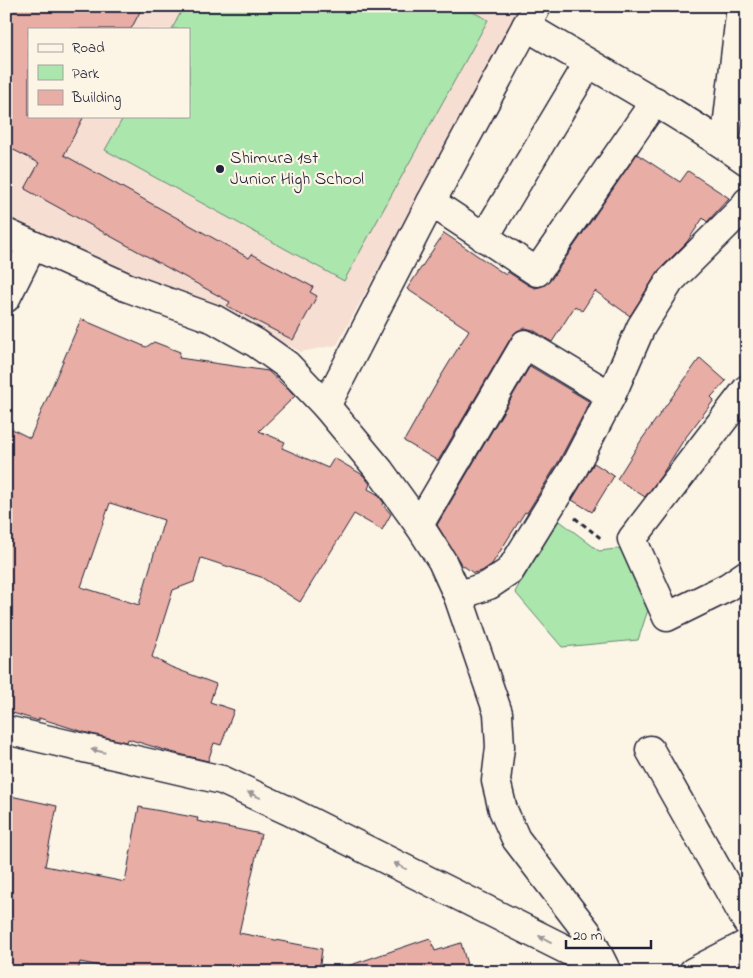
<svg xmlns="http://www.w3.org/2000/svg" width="753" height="978" font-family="'Indie Flower',sans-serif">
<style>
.built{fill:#f6dfd2;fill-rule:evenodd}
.green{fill:#abe6ac;stroke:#668474}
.building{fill:#e8ada5;stroke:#22223b;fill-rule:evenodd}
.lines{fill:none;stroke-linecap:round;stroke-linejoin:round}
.minor-casing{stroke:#22223b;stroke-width:31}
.path{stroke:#22223b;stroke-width:3;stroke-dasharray:5 4;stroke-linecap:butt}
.minor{stroke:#fcf5e5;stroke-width:28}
.oneway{fill:#9a9698}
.poi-dot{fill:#22223b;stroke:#fcf5e5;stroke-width:2}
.labels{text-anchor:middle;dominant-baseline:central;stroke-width:4.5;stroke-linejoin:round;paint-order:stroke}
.poi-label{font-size:18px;fill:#22223b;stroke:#fcf5e5;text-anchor:start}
</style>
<rect width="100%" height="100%" fill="#fcf5e5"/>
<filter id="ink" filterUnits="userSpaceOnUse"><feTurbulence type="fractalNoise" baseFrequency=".02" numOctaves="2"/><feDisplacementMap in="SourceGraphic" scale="10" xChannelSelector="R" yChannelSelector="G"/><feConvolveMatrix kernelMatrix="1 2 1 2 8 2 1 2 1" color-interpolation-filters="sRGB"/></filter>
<g filter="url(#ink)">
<path class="built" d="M6 6H518L519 11 337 345 301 352 250 327 6 222ZM29 29H189V116H29Z"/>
<g class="green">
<polygon points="184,6 462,6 488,20 344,281 105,150 124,116 189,116 189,29 172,29"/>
<polygon points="556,518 599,551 625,548 650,604 638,640 562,647 515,592"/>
</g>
<g class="building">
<polygon points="6,6 143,6 131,29 29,29 29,116 84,116 64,155 249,258 252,254 313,287 310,292 317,296 293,340 227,306 230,302 25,189 39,163 6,146"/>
<polygon points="637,154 680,182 688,171 729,198 707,222 703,218 687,242 659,270 630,316 595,291 582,311 575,306 552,342 533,330 525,328 517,331 512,336 438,461 404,441 438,381 469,330 407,289 444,233 506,275 508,272 528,285 535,288 543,286 550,281"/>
<path d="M81 319 146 347 154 342 180 352 179 358 268 371 295 396 259 431 285 442 282 448 328 468 334 458 363 475 370 484 368 489 377 494 384 503 383 505 391 514 382 530 354 514 300 602 261 577 201 558 194 582 173 590 152 657 171 667 216 684 210 702 234 710 221 745 214 743 208 761 171 752 128 739 127 742 87 733 39 718V721L6 711V426L30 438ZM110 503 164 520 139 605 81 587Z"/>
<polygon points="700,358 726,381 711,397 714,400 683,441 661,476 645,497 617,479 642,439"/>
<polygon points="530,366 590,402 559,461 527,513 525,512 492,564 482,571 473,573 461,564 437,525"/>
<polygon points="594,463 614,476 592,512 572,500"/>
<polygon points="6,795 57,806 45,866 125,882 139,807 198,818 197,821 261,834 239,933 322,949 319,972 131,972 80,962 78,972 35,972 6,966"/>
<polygon points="430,938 435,951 461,943 469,972 343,972 342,968"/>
</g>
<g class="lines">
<defs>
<g id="minor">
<path d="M526 26C600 71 676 111 747 161"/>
<polyline points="725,145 741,6"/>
<polyline points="431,202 537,272 655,101"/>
<polyline points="6,233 126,287 214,319 256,343 287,365 326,406 380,471 419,525 442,561 458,596 498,713 500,747 496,781 503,810 516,839 587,932 607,972"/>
<polyline points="484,238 588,64"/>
<polyline points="6,298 32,246"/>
<polyline points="747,389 632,539 667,617 728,587 747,574"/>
<polyline points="326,406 431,202 537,6"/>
<polyline points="419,525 525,344 611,396"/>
<polyline points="458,596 489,585 510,571 573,469 611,396 641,327 670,281 743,208 747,202"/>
<polyline points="6,730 222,780 289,811 573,953 602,972"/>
<polyline points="650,750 747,922"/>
<polyline points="693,972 747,944"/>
</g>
</defs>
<use href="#minor" class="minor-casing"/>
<polyline class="path" points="575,518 603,540"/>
<use href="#minor" class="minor"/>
</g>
<defs><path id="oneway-solid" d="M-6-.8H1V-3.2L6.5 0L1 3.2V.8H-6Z" transform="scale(1.25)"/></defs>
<g class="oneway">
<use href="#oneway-solid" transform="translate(98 751) rotate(-167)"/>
<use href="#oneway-solid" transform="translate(254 795) rotate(-156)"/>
<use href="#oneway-solid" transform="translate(400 866) rotate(-153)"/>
<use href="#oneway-solid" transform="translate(545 939) rotate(-153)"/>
</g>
</g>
<circle class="poi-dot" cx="220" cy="169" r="5"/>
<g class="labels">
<g class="poi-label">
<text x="230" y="159">Shimura 1st<tspan x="230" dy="21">Junior High School</tspan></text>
</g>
</g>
<rect width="753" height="978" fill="none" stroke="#fcf5e5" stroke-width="25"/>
<rect x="12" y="12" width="728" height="953" fill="none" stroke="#22223b" stroke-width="2" filter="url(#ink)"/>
<rect x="28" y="28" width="162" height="90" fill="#fcf5e5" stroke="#a5a1a1"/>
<rect x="38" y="44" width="25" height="8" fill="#fcf5e5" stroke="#a5a1a1"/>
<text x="72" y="52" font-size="15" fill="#22223b">Road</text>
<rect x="38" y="65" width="25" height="15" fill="#abe6ac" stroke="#a5a1a1"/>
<text x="72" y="78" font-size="15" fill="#22223b">Park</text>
<rect x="38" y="90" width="25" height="15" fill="#e8ada5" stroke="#a5a1a1"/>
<text x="72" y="102" font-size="15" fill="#22223b">Building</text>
<path d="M566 940v8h85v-8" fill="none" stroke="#22223b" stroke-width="2.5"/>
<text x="573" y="940" font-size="15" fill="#22223b" stroke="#fcf5e5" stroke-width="4" paint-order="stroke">20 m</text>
</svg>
